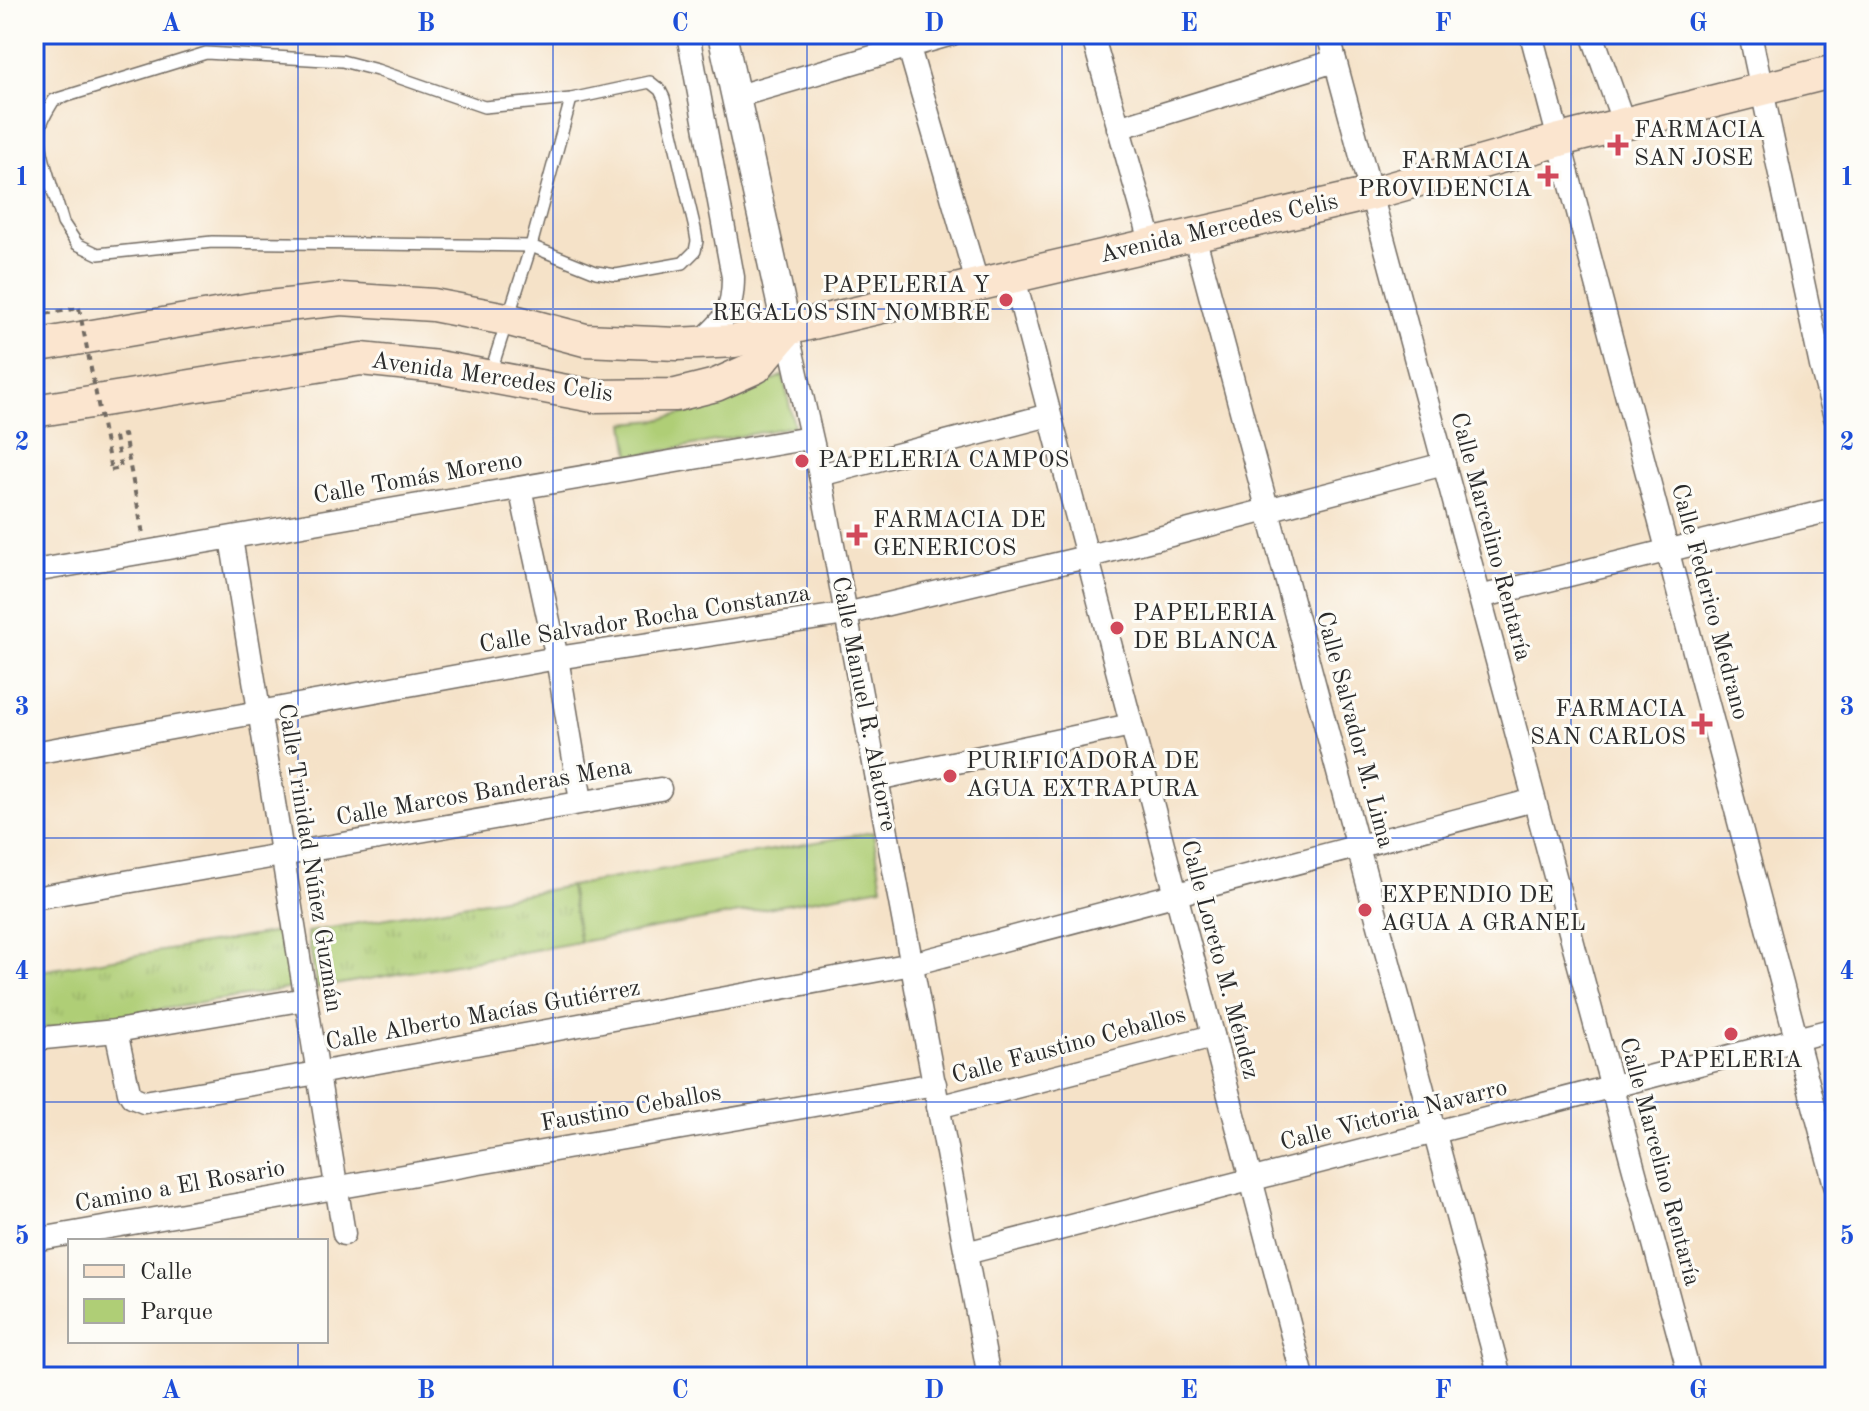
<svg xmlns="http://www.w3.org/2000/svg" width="1869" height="1411" font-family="'Old Standard TT',serif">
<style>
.grass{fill:url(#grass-tufts);stroke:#6d7c50;stroke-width:2}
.park{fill:#afce76;stroke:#6d7c50;stroke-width:2}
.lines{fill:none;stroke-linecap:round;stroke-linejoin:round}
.service-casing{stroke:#726b62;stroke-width:14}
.minor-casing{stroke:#726b62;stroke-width:25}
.tertiary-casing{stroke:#726b62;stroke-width:31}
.secondary-casing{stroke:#726b62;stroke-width:35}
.path{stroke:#726b62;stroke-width:4;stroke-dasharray:6 6;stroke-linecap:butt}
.service{stroke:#fff;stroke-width:11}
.minor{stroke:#fff;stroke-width:22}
.tertiary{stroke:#fff;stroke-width:28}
.secondary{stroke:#fbe5cf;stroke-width:32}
.path-bridge{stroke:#726b62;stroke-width:4;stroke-dasharray:6 6;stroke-linecap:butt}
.grid{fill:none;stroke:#1d4ed8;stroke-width:2;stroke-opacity:0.55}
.poi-dot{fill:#d1495b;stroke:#fdfcf7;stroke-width:3}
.labels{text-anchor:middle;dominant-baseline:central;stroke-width:6;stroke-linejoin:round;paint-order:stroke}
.poi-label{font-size:24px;fill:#2b2b2b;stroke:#fdfcf7;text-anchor:start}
.street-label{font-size:24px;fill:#2b2b2b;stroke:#fdfcf7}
.neatline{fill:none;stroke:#1d4ed8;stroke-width:3}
.grid-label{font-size:26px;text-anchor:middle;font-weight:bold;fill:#1d4ed8}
</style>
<defs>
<pattern id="grass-tufts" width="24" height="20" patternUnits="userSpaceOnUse" patternTransform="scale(2)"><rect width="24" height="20" fill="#afce76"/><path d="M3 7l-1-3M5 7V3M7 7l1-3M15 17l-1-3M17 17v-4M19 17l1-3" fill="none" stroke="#97b166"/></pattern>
</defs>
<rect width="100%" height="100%" fill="#fdfcf7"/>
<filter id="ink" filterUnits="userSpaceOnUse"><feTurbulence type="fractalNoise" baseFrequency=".0125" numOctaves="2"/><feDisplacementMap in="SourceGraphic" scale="16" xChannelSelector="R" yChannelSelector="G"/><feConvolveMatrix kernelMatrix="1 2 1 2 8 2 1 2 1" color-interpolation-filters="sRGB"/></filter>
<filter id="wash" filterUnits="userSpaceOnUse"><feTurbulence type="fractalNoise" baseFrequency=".006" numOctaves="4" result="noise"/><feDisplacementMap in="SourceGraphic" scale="32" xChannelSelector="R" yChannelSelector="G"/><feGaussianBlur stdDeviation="1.8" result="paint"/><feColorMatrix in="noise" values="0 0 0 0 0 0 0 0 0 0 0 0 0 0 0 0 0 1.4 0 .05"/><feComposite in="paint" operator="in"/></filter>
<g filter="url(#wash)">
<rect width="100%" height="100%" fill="#f5e2c8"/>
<g class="grass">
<polygon points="570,886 580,942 317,988 307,932"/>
<polygon points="283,931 293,988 34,1030 34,972"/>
</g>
<g class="park">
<polygon points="783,375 794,426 630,457 625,423 658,420 729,402"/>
<polygon points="873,832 882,887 580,942 570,886"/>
</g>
</g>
<g filter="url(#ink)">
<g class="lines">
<defs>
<g id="service">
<path d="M206 53 342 61 377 70 484 107 571 99 650 82 660 90 664 98 695 229 697 241 695 251 683 263 616 275 596 272 531 246 212 242 98 254 77 244 63 223C57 200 37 151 40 129 42 118 48 110 54 100Z"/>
<polyline points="490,374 531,246 571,99"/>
</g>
<g id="minor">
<path d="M688 34 733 277C733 312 725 321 699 343"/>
<polyline points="905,34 978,286"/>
<polyline points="1092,34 1152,245"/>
<polyline points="1328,34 1690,1377"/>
<polyline points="1531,34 1835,1185"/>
<polyline points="1592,34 1624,124"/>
<polyline points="1750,34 1821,366 1835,417"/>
<polyline points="734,97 952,34"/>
<polyline points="1118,128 1335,61"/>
<polyline points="1194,235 1500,1377"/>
<polyline points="1014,278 1303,1377"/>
<polyline points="787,330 820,475 989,1377"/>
<polyline points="820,475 1049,415"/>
<polyline points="520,488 557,658 581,801"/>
<polyline points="231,538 344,1234"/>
<polyline points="34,571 810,438"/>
<polyline points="1480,597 1835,509"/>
<polyline points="34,753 557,658 846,614 1086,557 1444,464"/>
<polyline points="877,779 1131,725"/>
<polyline points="34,898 660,789"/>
<polyline points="116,1031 129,1092 132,1097 144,1102 318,1073 912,964 1534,800"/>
<polyline points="34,1039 116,1031 306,999"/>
<polyline points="938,1107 1213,1036"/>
<polyline points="34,1240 935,1084"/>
<polyline points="966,1253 1835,1029"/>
</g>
<polyline id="tertiary" points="722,34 787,330"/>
<g id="secondary">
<polyline points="34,346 251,309 341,299 433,305 506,319 585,340 677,344 735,341 1370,194 1560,140 1835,71"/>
<polyline points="34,411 361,359 438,367 593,396 676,395 716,385 756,367 787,330"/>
</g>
</defs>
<use href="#service" class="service-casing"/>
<use href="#minor" class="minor-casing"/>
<use href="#tertiary" class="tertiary-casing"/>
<use href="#secondary" class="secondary-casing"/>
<g class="path">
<polyline points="34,316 79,308"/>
<polyline points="111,470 121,468 115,437 124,435 143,534"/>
</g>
<use href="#service" class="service"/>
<use href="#minor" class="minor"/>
<use href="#tertiary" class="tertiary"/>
<use href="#secondary" class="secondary"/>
<polyline class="path-bridge" points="79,308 111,470"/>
</g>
</g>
<path class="grid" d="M298 34V1241M553 34V1377M807 34V1377M1062 34V1377M1316 34V1377M1571 34V1377M34 309H1835M34 573H1835M34 838H1835M34 1102H1835M298 1341V1377"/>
<g class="poi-dot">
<path d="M1614 133h8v8h8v8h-8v8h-8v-8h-8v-8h8z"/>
<path d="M1544 164h8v8h8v8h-8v8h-8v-8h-8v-8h8z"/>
<circle cx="1006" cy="300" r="8"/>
<circle cx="802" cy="461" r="8"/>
<path d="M853 523h8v8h8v8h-8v8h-8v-8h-8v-8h8z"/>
<circle cx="1117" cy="628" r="8"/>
<path d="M1698 712h8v8h8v8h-8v8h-8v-8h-8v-8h8z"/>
<circle cx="950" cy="776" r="8"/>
<circle cx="1365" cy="910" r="8"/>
<circle cx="1731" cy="1034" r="8"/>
</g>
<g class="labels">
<g class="poi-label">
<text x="1634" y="131">FARMACIA<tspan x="1634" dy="28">SAN JOSE</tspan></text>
<text x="1532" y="162" text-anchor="end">FARMACIA<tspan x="1532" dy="28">PROVIDENCIA</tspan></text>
<text x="990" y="286" text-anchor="end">PAPELERIA Y<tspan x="990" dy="28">REGALOS SIN NOMBRE</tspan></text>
<text x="818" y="461">PAPELERIA CAMPOS</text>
<text x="873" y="521">FARMACIA DE<tspan x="873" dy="28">GENERICOS</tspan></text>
<text x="1133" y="614">PAPELERIA<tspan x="1133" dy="28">DE BLANCA</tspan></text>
<text x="1686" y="710" text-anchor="end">FARMACIA<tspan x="1686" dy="28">SAN CARLOS</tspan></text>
<text x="966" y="762">PURIFICADORA DE<tspan x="966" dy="28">AGUA EXTRAPURA</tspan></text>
<text x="1381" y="896">EXPENDIO DE<tspan x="1381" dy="28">AGUA A GRANEL</tspan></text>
<text x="1731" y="1061" text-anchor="middle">PAPELERIA</text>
</g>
<g class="street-label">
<text transform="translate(1219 229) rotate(-13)">Avenida Mercedes Celis</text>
<text transform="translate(492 378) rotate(8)">Avenida Mercedes Celis</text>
<text transform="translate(418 479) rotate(-10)">Calle Tomás Moreno</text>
<text transform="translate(1490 537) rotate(75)">Calle Marcelino Rentaría</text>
<text transform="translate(1709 602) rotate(75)">Calle Federico Medrano</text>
<text transform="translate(645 620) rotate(-9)">Calle Salvador Rocha Constanza</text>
<text transform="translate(863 704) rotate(79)">Calle Manuel R. Alatorre</text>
<text transform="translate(1354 730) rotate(75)">Calle Salvador M. Lima</text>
<text transform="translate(484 793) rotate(-10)">Calle Marcos Banderas Mena</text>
<text transform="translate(309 858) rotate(81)">Calle Trinidad Núñez Guzmán</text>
<text transform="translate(1219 960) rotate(75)">Calle Loreto M. Méndez</text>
<text transform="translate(483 1016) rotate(-10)">Calle Alberto Macías Gutiérrez</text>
<text transform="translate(1069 1046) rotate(-15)">Calle Faustino Ceballos</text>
<text transform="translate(631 1109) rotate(-10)">Faustino Ceballos</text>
<text transform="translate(1394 1116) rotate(-14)">Calle Victoria Navarro</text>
<text transform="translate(1659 1162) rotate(75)">Calle Marcelino Rentaría</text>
<text transform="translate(180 1187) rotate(-10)">Camino a El Rosario</text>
</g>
</g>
<rect width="1869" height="1411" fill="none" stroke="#fdfcf7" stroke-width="88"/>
<rect x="68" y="1239" width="260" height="104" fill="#fdfcf7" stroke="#a9a8a5" stroke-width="2"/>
<rect x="84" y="1265" width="40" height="12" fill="#fbe5cf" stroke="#a9a8a5" stroke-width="2"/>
<text x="140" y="1279" font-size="24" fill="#2b2b2b">Calle</text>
<rect x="84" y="1299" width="40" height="24" fill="#afce76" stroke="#a9a8a5" stroke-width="2"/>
<text x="140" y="1319" font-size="24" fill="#2b2b2b">Parque</text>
<rect x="44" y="44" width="1781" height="1323" class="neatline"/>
<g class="grid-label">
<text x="171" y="31">A</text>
<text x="426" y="31">B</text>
<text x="680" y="31">C</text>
<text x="934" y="31">D</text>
<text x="1189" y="31">E</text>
<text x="1443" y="31">F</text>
<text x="1698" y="31">G</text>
<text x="22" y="185">1</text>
<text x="1847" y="185">1</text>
<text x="22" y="450">2</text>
<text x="1847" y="450">2</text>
<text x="22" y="715">3</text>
<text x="1847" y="715">3</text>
<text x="22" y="979">4</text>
<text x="1847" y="979">4</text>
<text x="22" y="1244">5</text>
<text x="1847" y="1244">5</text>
<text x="171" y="1398">A</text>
<text x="426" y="1398">B</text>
<text x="680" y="1398">C</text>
<text x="934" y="1398">D</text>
<text x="1189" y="1398">E</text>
<text x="1443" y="1398">F</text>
<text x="1698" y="1398">G</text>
</g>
</svg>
